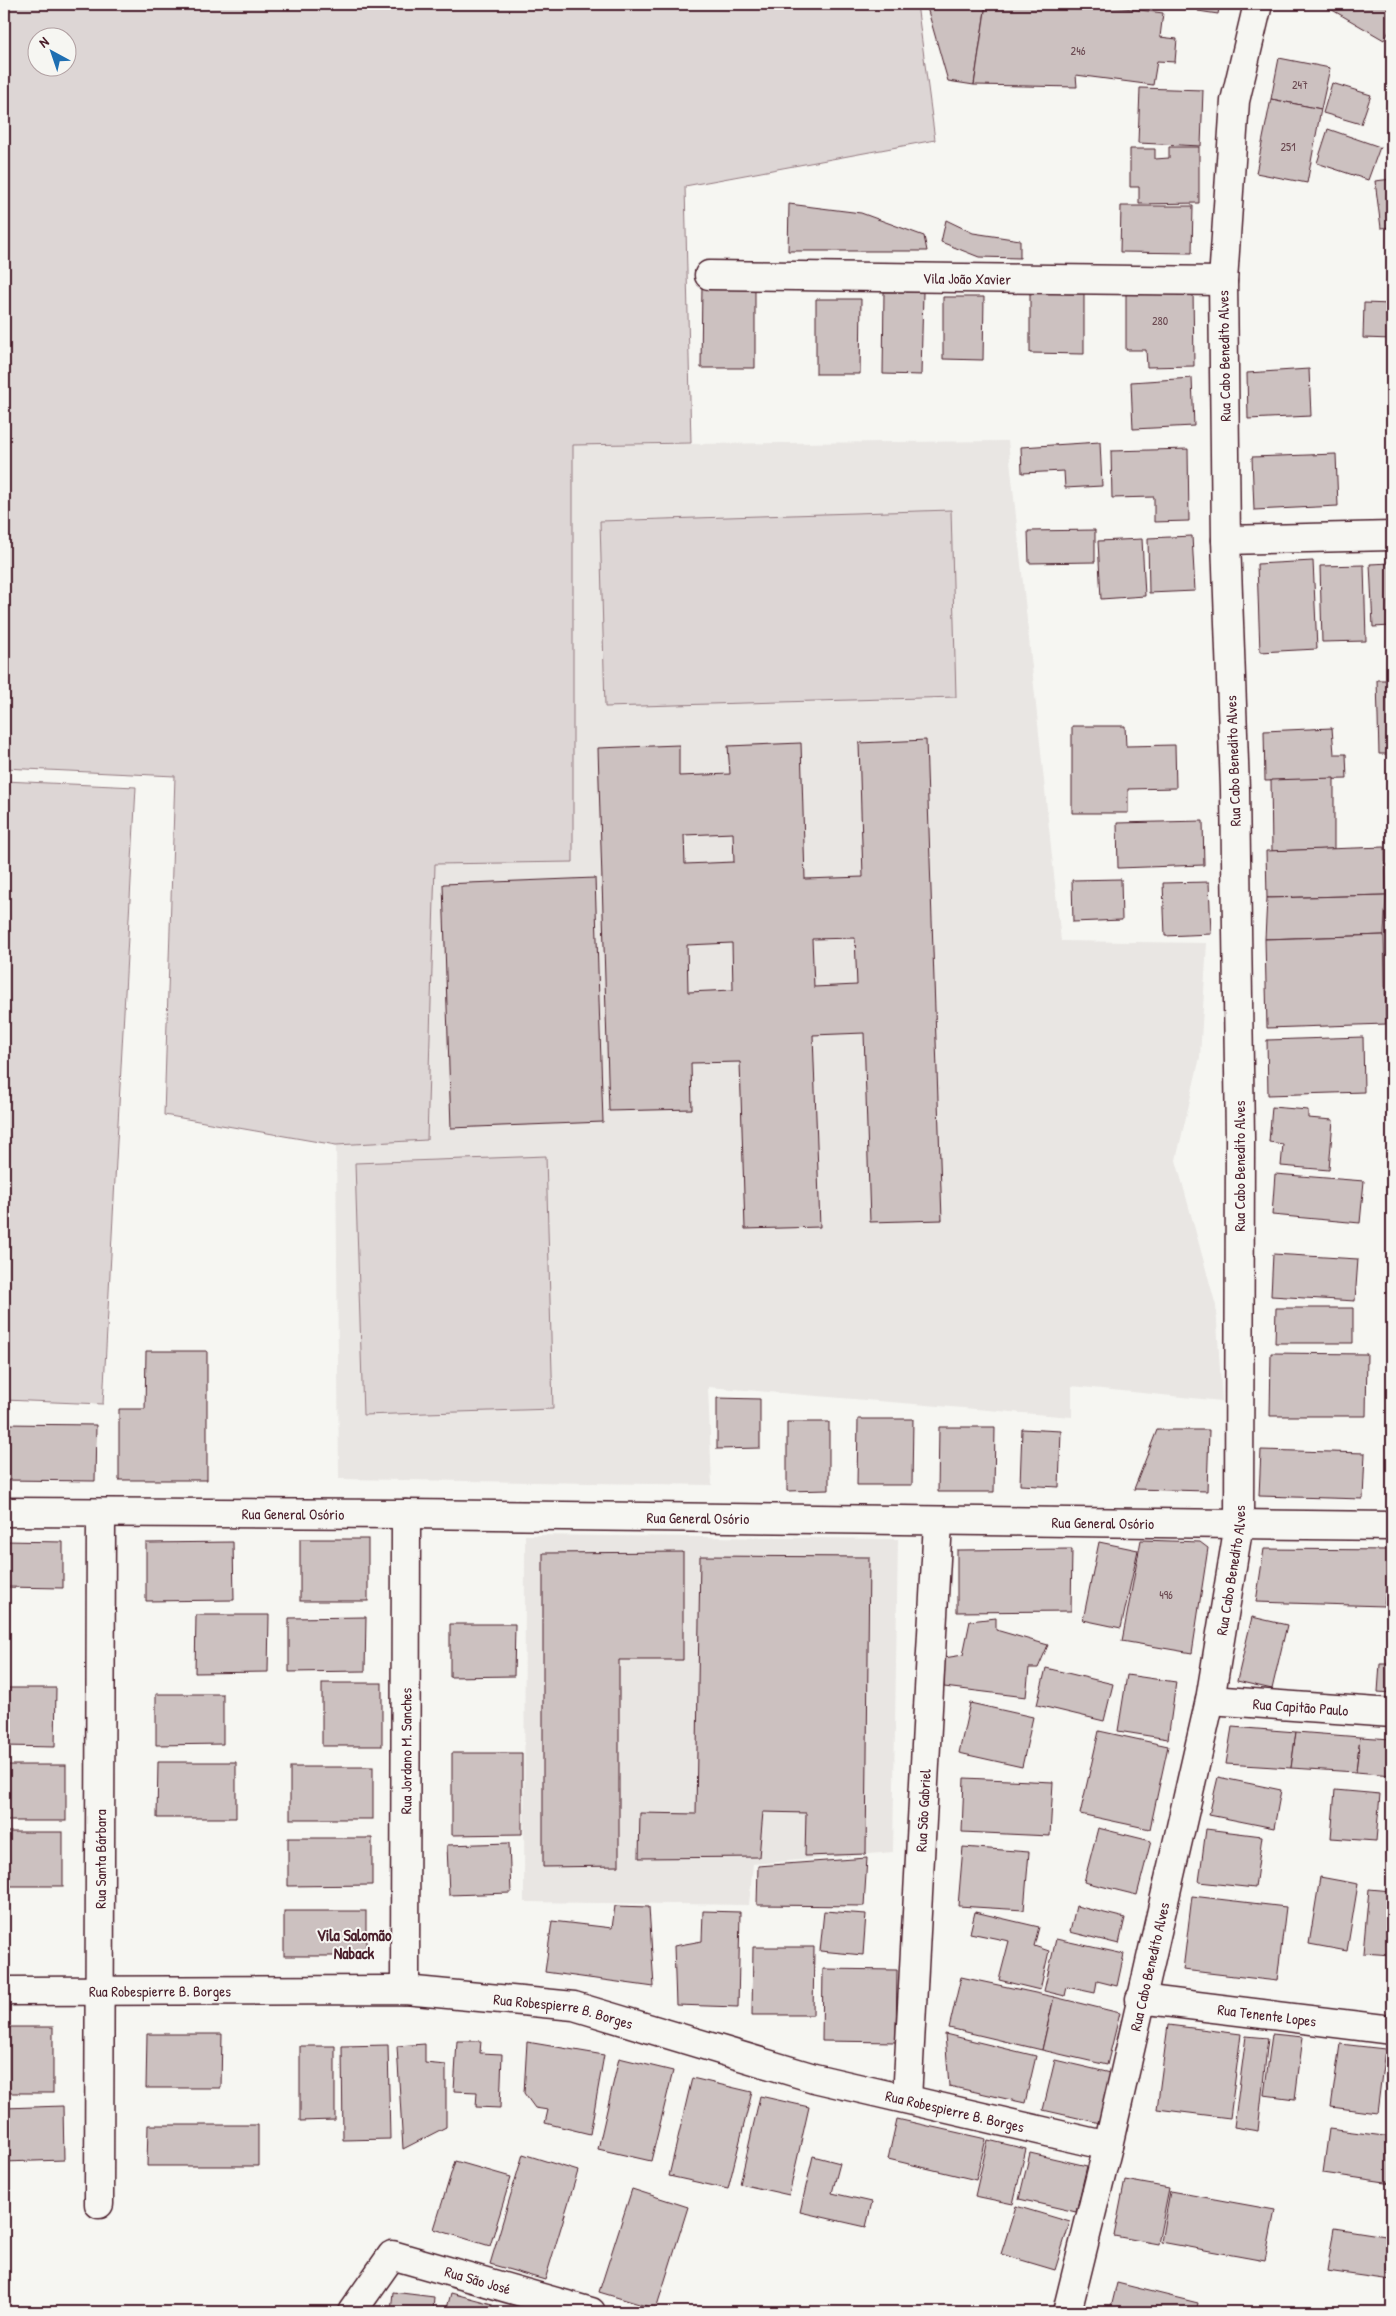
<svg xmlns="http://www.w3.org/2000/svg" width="1396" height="2316" font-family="'Patrick Hand',sans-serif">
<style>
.built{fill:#e9e6e3}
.green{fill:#ddd6d5;stroke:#947a80;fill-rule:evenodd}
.building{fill:#ccc1c0;stroke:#4a1f2b;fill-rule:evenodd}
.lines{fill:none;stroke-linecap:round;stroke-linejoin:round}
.minor-casing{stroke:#4a1f2b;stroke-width:31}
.secondary-casing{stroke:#4a1f2b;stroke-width:31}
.minor{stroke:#f6f6f2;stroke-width:28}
.secondary{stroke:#f6f6f2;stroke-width:28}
.labels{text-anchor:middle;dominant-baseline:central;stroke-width:4;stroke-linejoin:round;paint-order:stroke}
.number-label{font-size:12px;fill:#6a4850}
.street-label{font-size:15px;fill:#4a1f2b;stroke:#f6f6f2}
.neighbourhood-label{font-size:16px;font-weight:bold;fill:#4a1f2b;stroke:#f6f6f2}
</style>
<rect width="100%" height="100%" fill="#f6f6f2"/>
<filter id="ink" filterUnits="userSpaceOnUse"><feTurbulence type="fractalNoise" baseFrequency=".02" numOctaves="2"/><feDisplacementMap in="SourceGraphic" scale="10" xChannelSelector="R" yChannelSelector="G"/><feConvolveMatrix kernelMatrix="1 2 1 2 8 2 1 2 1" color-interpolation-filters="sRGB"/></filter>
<g filter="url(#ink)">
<g class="built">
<polygon points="1008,441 1061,941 1207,943 1200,1057 1176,1160 1216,1306 1222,1401 1072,1386 1072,1417 708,1387 712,1485 339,1479 336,1145 427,1140 435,864 573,862 573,445"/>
<polygon points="525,1535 898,1539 893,1852 753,1864 749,1905 524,1902"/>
</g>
<g class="green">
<path d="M4 4H917L935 140 685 186 691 443 573 445V862L435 864 427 1140 336 1145 164 1115 175 776 4 768ZM38 38H68V68H38Z"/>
<polygon points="951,510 956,697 605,707 600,521"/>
<polygon points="4,781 136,787 103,1404 4,1400"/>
<polygon points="546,1156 553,1409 363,1415 355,1163"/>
</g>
<g class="building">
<polygon points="926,4 986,4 974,85 948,81"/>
<polygon points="986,4 1094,4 1163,13 1160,37 1177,39 1175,62 1157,61 1153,85 1076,75 1077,87 974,85"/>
<polygon points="1199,4 1220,4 1218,14 1198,11"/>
<polygon points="1322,4 1392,4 1392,27 1384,40"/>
<polygon points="1279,58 1330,68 1321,109 1271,99"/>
<polygon points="1332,83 1371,95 1361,124 1323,113"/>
<polygon points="1140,88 1203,90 1201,146 1138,143"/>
<polygon points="1271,99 1321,109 1307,183 1256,173"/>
<polygon points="1328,129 1380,147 1368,180 1317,163"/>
<polygon points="1169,147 1199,147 1199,203 1139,204 1139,187 1130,187 1130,149 1155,149 1155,159 1169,158"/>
<polygon points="1392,179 1392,227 1381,228 1375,181"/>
<polygon points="789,204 861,213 924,236 927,251 788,251"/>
<polygon points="1121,206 1193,206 1192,253 1120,252"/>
<polygon points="946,220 973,233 1020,240 1020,258 979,257 941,242"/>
<polygon points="755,283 755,368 701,368 702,284"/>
<polygon points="1193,290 1194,366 1147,367 1146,350 1126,350 1126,291"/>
<polygon points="884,292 923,292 921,375 883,374"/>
<polygon points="1030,293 1084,294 1084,354 1030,353"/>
<polygon points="943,297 984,297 983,360 943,359"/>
<polygon points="816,299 861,299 860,374 816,374"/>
<polygon points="1364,303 1392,304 1392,339 1363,338"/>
<polygon points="1309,369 1311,416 1248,419 1247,373"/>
<polygon points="1192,378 1194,426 1133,429 1131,382"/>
<polygon points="1100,442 1102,486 1065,488 1064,471 1022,473 1021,447"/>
<polygon points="1188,449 1189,521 1154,522 1154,497 1112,498 1111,451"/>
<polygon points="1336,454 1338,506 1254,510 1252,457"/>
<polygon points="1095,530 1095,562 1029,563 1028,531"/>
<polygon points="1192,536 1195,591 1149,593 1148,538"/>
<polygon points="1142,539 1145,596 1101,599 1098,541"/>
<polygon points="1313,561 1317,649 1260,652 1257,564"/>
<polygon points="1392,563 1392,626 1373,627 1370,564"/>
<polygon points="1364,565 1366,641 1322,642 1320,566"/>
<polygon points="1377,680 1392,680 1392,754 1379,754"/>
<polygon points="1072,726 1125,726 1126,746 1175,745 1176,788 1128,789 1128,813 1072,813"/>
<polygon points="1332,728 1334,754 1346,754 1347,779 1265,781 1264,731"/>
<path d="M926 740 942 1220 870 1222 864 1033 813 1035 820 1227 745 1229 740 1062 691 1063 692 1109 609 1111 598 748 679 745V776L730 774 728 746 801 743 805 879 863 877 859 743ZM733 833 734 862 685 864 684 835ZM855 938 857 985 814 987 812 939ZM732 943 733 990 688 992 687 945Z"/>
<polygon points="1334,778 1334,849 1272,851 1271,780"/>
<polygon points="1203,821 1204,865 1118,868 1117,823"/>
<polygon points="1385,847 1386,895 1267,898 1266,851"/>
<polygon points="595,878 603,1122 451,1128 443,884"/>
<polygon points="1121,879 1122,920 1073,922 1072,880"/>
<polygon points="1209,882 1211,934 1165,936 1163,883"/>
<polygon points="1386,895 1384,935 1265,939 1267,898"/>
<polygon points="1384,935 1386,1024 1267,1028 1265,939"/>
<polygon points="1363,1037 1364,1092 1268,1095 1267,1040"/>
<polygon points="1272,1107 1308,1110 1308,1118 1333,1120 1329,1170 1281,1166 1283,1144 1269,1142"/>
<polygon points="1275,1174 1364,1181 1360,1223 1272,1215"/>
<polygon points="1273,1254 1358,1259 1355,1301 1271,1296"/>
<polygon points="1276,1308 1353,1308 1353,1343 1275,1343"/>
<polygon points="146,1351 207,1351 207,1480 119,1480 119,1409 145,1409"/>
<polygon points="1271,1353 1367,1354 1366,1416 1270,1416"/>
<polygon points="717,1398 760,1399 760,1448 717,1449"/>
<polygon points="858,1419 913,1419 912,1485 857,1485"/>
<polygon points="787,1422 829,1422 829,1490 787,1491"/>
<polygon points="4,1424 96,1425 95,1481 4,1480"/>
<polygon points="939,1427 995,1427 994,1492 938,1492"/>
<polygon points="1022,1429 1061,1431 1059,1487 1020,1485"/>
<polygon points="1157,1430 1209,1430 1207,1491 1134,1489"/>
<polygon points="1261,1450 1365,1453 1363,1499 1259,1496"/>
<rect x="300" y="1539" width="68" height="62"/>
<polygon points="1141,1540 1200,1542 1208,1548 1192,1653 1122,1641"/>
<polygon points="4,1541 63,1542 63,1588 4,1587"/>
<polygon points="233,1542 234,1600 146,1601 146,1543"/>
<polygon points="1099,1542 1138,1550 1121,1628 1083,1620"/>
<polygon points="1072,1549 1071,1611 957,1612 957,1550"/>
<polygon points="1264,1549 1391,1550 1384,1606 1256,1602"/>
<polygon points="683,1552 683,1660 619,1660 619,1866 543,1867 543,1553"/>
<polygon points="700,1556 869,1557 866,1854 805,1856 806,1813 763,1812 759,1857 639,1858 640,1813 696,1814"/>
<polygon points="196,1615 269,1615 268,1672 195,1673"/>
<polygon points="366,1617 365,1671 289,1672 289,1618"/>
<polygon points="1252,1617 1287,1625 1272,1689 1237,1681"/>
<polygon points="996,1618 996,1630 1048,1645 1038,1668 1029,1668 1026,1697 944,1687 944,1658 963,1655 970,1621"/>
<polygon points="450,1624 515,1624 514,1676 450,1677"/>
<polygon points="1380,1664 1392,1664 1392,1693 1378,1692"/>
<polygon points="1046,1668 1113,1684 1104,1721 1037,1705"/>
<polygon points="1127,1675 1176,1682 1168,1739 1118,1731"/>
<rect x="322" y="1683" width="60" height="63"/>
<polygon points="4,1688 56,1688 55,1747 4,1746"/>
<polygon points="156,1694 223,1694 223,1744 156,1745"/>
<polygon points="970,1703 1033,1717 1022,1767 959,1753"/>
<polygon points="1232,1727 1296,1732 1291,1768 1226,1764"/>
<polygon points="1099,1731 1168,1746 1150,1829 1080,1814"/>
<polygon points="1296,1732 1360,1737 1356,1772 1291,1768"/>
<polygon points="1360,1737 1392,1739 1392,1775 1356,1772"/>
<polygon points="452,1753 522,1753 522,1834 452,1835"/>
<polygon points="158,1762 236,1762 236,1818 157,1818"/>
<rect x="4" y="1765" width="62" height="56"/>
<rect x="290" y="1767" width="83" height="52"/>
<polygon points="1218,1777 1281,1790 1274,1828 1209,1815"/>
<polygon points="964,1778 1053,1782 1050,1836 962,1832"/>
<polygon points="1335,1790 1380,1794 1376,1841 1331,1838"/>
<polygon points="1098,1828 1151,1841 1137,1895 1084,1882"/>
<polygon points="1206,1829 1262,1836 1255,1888 1199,1882"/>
<rect x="4" y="1832" width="59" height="54"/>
<polygon points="288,1838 372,1838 372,1885 288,1886"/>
<polygon points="509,1843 511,1893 449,1895 447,1845"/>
<polygon points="963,1847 1029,1852 1024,1910 958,1906"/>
<polygon points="867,1858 864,1906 757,1905 758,1866"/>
<polygon points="1320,1877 1358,1884 1347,1951 1309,1944"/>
<polygon points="1369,1889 1392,1891 1392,1955 1363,1953"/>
<polygon points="1192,1896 1286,1907 1277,1981 1183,1970"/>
<polygon points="615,1906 649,1907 654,1987 545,1972 552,1921 612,1928"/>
<polygon points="1076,1906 1125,1918 1119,1944 1070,1932"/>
<rect x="284" y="1911" width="82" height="45"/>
<polygon points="703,1911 740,1912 738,2007 676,2005 674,1946 702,1941"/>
<polygon points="824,1911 866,1914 863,1955 820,1951"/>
<polygon points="975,1912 1039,1927 1034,1946 1049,1951 1040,1990 999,1980 1009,1941 970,1933"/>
<polygon points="1056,1939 1124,1954 1117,1986 1097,1981 1095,1993 1067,1987 1065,1996 1044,1991"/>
<polygon points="753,1947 814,1947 813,2015 752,2015"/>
<polygon points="823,1969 897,1970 896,2042 822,2041"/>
<polygon points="961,1977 1054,1997 1042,2050 949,2028"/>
<polygon points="1054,1997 1120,2013 1107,2065 1042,2050"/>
<polygon points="1168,2025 1241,2034 1230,2118 1157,2109"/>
<rect x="4" y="2027" width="49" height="66"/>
<polygon points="147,2034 222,2034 221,2088 146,2088"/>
<polygon points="945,2034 1036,2056 1025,2103 949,2086"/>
<polygon points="1272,2034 1303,2037 1295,2099 1264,2095"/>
<polygon points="1246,2036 1268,2038 1258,2131 1234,2127"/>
<polygon points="457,2041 481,2041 480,2053 502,2054 500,2108 476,2107 477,2092 454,2091"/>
<polygon points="527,2042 604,2055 590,2134 545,2123 548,2110 535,2108 524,2093"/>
<polygon points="425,2044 425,2063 446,2065 446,2127 403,2149 397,2046"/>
<polygon points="1340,2044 1385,2049 1377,2113 1331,2107"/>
<polygon points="388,2045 390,2139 343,2140 342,2046"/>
<polygon points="300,2046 335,2046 335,2120 300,2121"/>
<polygon points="619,2058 673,2071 651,2161 598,2149"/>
<polygon points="1055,2060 1111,2073 1100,2123 1043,2110"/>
<polygon points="692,2078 752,2092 728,2189 669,2176"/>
<polygon points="760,2096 809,2107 789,2195 740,2184"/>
<polygon points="63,2106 64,2160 4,2162 4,2108"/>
<polygon points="897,2119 986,2139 976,2180 888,2159"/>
<polygon points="148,2125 258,2125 258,2166 147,2166"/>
<polygon points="1329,2129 1392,2137 1392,2183 1323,2173"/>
<polygon points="988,2140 1026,2149 1013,2204 975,2196"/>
<polygon points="1030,2153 1087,2166 1076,2212 1019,2199"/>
<polygon points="523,2154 578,2171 545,2280 490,2264"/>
<polygon points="813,2156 840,2163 832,2193 872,2202 866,2227 800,2212"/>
<polygon points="455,2161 511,2177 490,2246 434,2229"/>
<polygon points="1125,2180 1169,2188 1158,2244 1114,2236"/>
<polygon points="632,2189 688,2207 656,2309 599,2292"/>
<polygon points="1170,2191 1275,2210 1265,2261 1161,2242"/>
<polygon points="1016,2206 1070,2222 1055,2270 1001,2254"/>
<polygon points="1334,2228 1392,2237 1391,2280 1327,2271"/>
<polygon points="1117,2283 1198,2303 1196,2312 1110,2312"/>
<polygon points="393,2292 434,2297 433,2312 391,2312"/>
<polygon points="451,2293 492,2304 490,2312 446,2312"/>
</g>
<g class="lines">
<defs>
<g id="minor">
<path id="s1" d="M709 275 1223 281"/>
<polyline points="1226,540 1392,536"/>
<path id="s2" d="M4 1512 406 1514 1392 1526"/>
<path id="s3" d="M1210 1700 1392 1713"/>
<path id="s4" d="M405 1990 406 1514"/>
<path id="s5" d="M4 1991 405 1990 574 2006 814 2078 1108 2146"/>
<path id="s6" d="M1140 1999 1392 2030"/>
<path id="s7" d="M907 2099 938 1522"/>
<path id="s8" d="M99 2204 101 1513"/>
<path id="s9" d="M352 2312 392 2255 591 2312"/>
</g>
<g id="secondary">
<path id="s10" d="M1067 2312 1108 2146 1210 1700 1239 1524 1240 1138 1235 789 1226 540 1223 281 1235 101 1258 4"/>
</g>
</defs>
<use href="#minor" class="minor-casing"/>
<use href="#secondary" class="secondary-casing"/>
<use href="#minor" class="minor"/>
<use href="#secondary" class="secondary"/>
</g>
</g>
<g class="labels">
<g class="number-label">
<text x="1078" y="50">246</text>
<text x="1300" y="84">247</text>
<text x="1288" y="146">251</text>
<text x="1160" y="320">280</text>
<text x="1166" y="1594">496</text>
</g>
<g class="street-label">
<text stroke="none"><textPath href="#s1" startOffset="258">Vila João Xavier</textPath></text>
<text transform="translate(1224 356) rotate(-91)">Rua Cabo Benedito Alves</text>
<text transform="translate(1233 761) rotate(-92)">Rua Cabo Benedito Alves</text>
<text transform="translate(1239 1166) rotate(-90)">Rua Cabo Benedito Alves</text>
<text stroke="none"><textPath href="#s2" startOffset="289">Rua General Osório</textPath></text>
<text stroke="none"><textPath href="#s2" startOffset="694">Rua General Osório</textPath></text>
<text stroke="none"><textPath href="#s2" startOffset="1099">Rua General Osório</textPath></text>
<text stroke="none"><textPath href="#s10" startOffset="760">Rua Cabo Benedito Alves</textPath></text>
<text stroke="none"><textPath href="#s3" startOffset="91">Rua Capitão Paulo</textPath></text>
<text stroke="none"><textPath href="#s4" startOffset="239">Rua Jordano M. Sanches</textPath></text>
<text stroke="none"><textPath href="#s7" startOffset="289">Rua São Gabriel</textPath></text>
<text stroke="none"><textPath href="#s8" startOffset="345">Rua Santa Bárbara</textPath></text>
<text stroke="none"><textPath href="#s10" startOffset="355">Rua Cabo Benedito Alves</textPath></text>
<text stroke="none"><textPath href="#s5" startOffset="156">Rua Robespierre B. Borges</textPath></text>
<text stroke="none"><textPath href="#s5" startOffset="561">Rua Robespierre B. Borges</textPath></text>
<text stroke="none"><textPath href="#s6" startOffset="128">Rua Tenente Lopes</textPath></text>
<text stroke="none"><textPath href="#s5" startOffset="966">Rua Robespierre B. Borges</textPath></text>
<text stroke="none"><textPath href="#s9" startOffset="159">Rua São José</textPath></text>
</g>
<g class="neighbourhood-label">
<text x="354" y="1935">Vila Salomão<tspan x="354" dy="18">Naback</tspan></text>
</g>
</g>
<rect width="1396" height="2316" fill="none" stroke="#f6f6f2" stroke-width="20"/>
<rect x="10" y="10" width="1376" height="2296" fill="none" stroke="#4a1f2b" stroke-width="2" filter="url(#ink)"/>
<g transform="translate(52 52) rotate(320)"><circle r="24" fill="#f6f6f2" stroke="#b1a0a2"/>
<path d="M0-4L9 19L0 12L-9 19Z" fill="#1f6fb2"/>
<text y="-8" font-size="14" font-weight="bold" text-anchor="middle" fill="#4a1f2b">N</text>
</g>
</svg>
